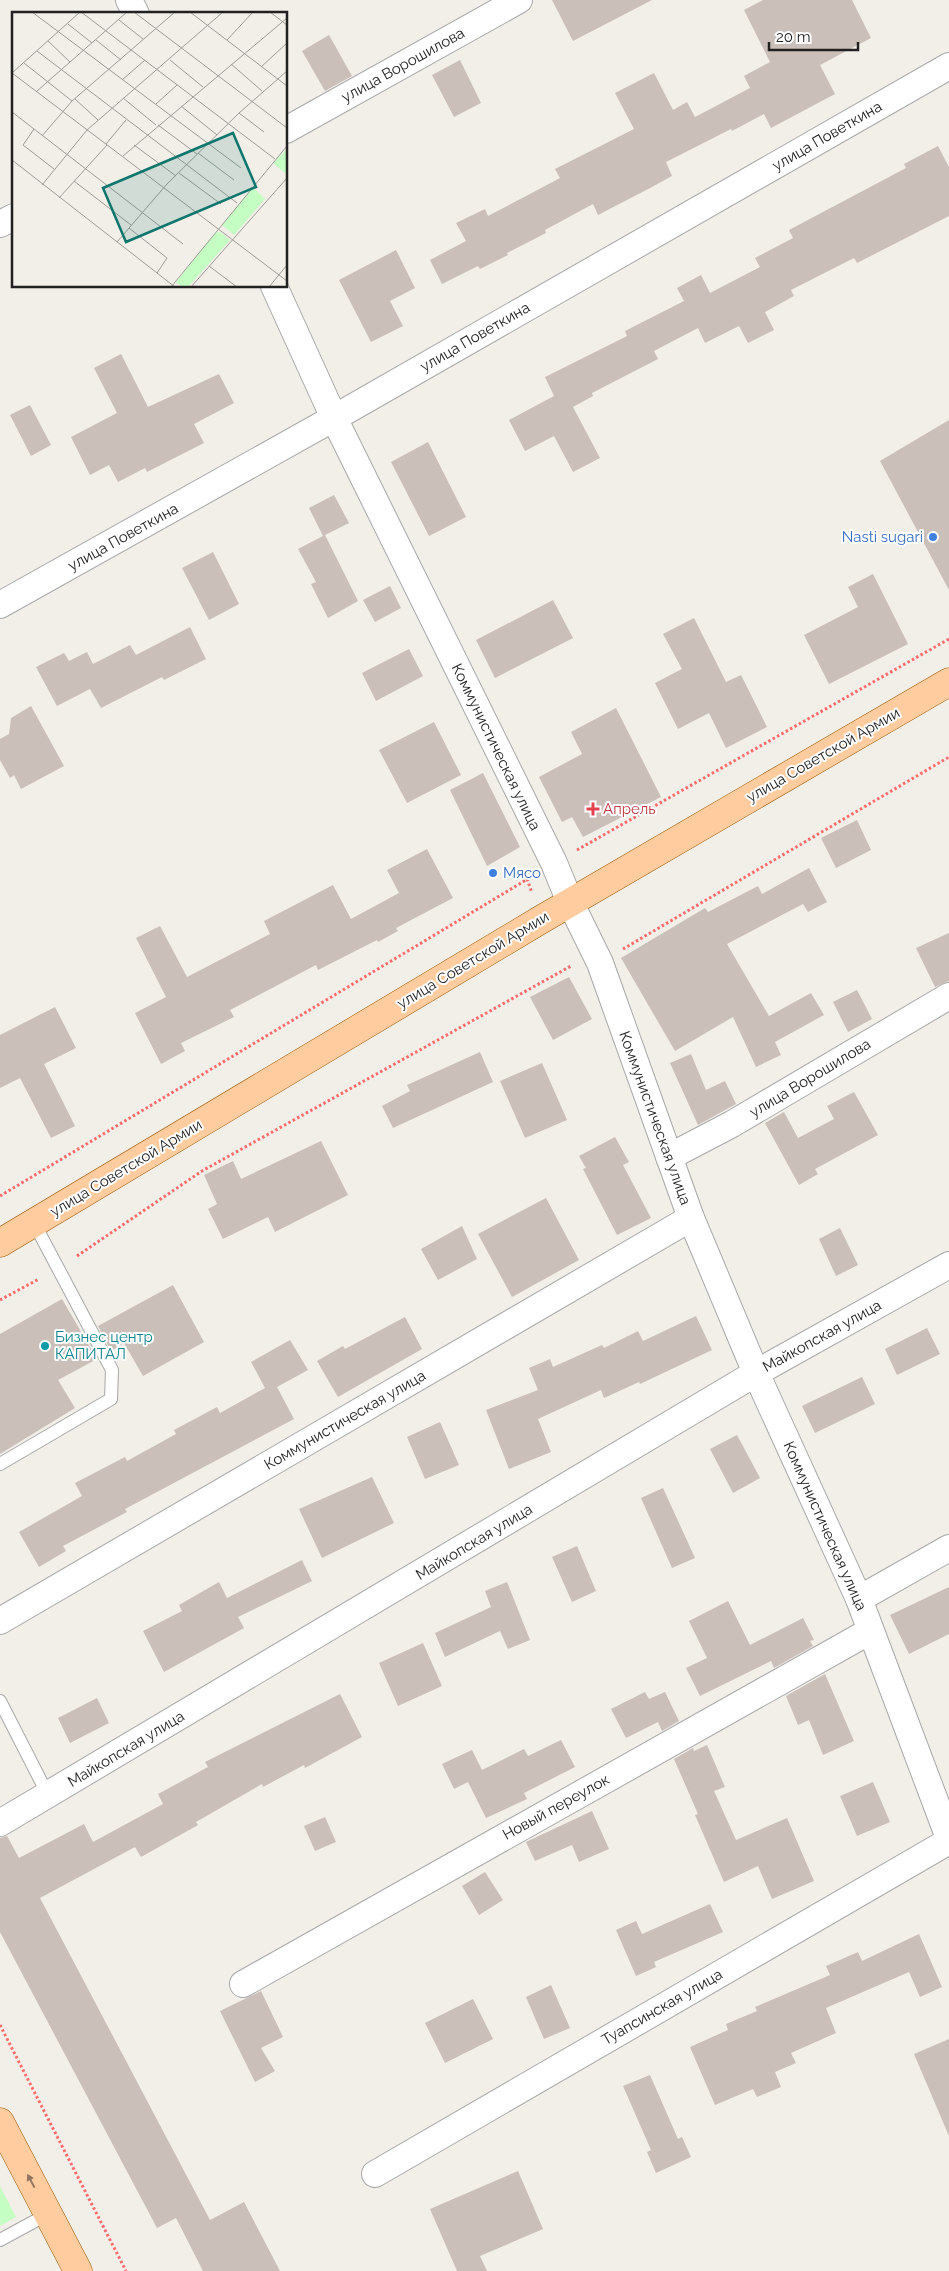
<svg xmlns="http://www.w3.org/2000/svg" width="949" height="2271" font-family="Raleway,sans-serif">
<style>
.park{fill:#c4fec3}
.building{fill:#cbbfba}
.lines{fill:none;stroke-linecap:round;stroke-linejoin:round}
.service-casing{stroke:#a8a8a8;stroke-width:14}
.minor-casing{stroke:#a8a8a8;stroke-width:28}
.primary-casing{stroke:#9f5a00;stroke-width:29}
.path{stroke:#ff6c6c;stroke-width:3;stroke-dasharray:2.5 2.5;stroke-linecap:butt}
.service{stroke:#fff;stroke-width:12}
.minor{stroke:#fff;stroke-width:26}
.primary{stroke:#ffcca0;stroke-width:28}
.oneway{fill:#907660}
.shop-dot{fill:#3f7fe0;stroke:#fff;stroke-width:2}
.health-dot{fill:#e0444e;stroke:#fff;stroke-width:2}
.culture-dot{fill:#0f9aa8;stroke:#fff;stroke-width:2}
.labels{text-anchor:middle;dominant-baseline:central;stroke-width:4;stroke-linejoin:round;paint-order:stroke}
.street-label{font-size:15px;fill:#212121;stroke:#fff}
.shop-label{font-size:15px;fill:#366cbe;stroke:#fff;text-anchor:end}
.health-label{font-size:15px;fill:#be3a42;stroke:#fff;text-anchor:start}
.culture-label{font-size:15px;fill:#0d838f;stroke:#fff;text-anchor:start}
.inset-road{fill:none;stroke:#9e9c98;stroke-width:1}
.view{fill:#0f766e;fill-opacity:0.15;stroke:#0f766e;stroke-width:2.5}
.inset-edge{fill:none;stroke:#212121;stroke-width:2.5}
</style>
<rect width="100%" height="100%" fill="#f2eee8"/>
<polygon class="park" points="0,2186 16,2217 0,2226"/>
<g class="building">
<polygon points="552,0 652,0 573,41"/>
<polygon points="763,0 852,0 871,38 820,65 835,94 771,128 764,114 732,131 731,129 666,162 672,176 652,187 598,215 593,204 545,230 546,233 507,253 508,255 480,269 478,266 442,284 430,260 466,241 456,223 485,209 488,216 560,178 555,169 634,129 615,93 654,73 673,110 687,102 695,117 750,88 744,76 770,62 744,10"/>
<polygon points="329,35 352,76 325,91 302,51"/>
<polygon points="460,60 481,103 454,117 432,75"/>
<polygon points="938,146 949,167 949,216 857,263 854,258 791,290 794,296 765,312 774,330 748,343 739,326 705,343 698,328 654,351 658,359 592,393 593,396 573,407 600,458 573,472 554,436 525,451 509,420 554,396 545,377 627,336 625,331 684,301 677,288 701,275 710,293 760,267 755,258 793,238 789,230 906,168 904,164"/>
<polygon points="396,250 415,288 390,301 403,326 371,342 339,280"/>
<polygon points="121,354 148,407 219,374 234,403 194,424 204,443 147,472 145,468 118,482 109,465 90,475 71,437 117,413 94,368"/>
<polygon points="30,405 51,445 31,456 10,415"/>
<polygon points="949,420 949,590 880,461"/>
<polygon points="428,442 466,517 429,536 391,462"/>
<polygon points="334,495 349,523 325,535 358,601 328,618 311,584 316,582 298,549 323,536 309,508"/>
<polygon points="213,552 239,604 209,620 182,568"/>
<polygon points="873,574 908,644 829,684 804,635 858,607 848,587"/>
<polygon points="390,586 401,608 375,622 363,600"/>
<polygon points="553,600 573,638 495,678 476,640"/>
<polygon points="694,618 726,682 741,675 767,727 726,748 709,713 678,729 655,683 682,669 663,634"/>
<polygon points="190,627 206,659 164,680 162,677 101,708 90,689 57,706 36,667 64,653 69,661 87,652 93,664 130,645 136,655"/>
<polygon points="409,649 423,676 376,701 362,673"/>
<polygon points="31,706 64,766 21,789 14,775 10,778 0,760 0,739 9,734 11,718"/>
<polygon points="616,708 661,797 583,837 572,817 562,822 539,777 582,754 571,732"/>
<polygon points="434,722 461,775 407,803 379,750"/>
<polygon points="483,773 520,847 487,866 450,790"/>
<polygon points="857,820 871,850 836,868 821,838"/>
<polygon points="427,849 453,898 396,928 398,931 378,942 377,940 318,970 316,965 230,1010 234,1017 181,1043 185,1051 161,1064 135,1013 166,997 136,938 160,926 187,977 270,934 264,921 333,885 351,919 399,893 387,870"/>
<polygon points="809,868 827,902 808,912 803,904 727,944 769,1016 811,993 824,1015 775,1042 781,1055 756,1067 733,1017 675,1051 621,958 705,908 708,912 758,886 762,894"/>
<polygon points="949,933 949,981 935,987 916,948"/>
<polygon points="569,977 592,1019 553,1040 530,997"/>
<polygon points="857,990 872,1019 848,1032 833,1002"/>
<polygon points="55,1007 76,1048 44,1064 75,1126 51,1138 20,1078 0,1088 0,1035"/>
<polygon points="480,1052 493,1082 393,1128 382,1106 410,1091 407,1085"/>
<polygon points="691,1054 706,1090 725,1081 736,1104 698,1125 670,1063"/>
<polygon points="542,1063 567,1120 525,1138 500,1081"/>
<polygon points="854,1092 878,1135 815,1169 818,1174 799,1185 765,1123 784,1112 798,1138 834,1119 827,1106"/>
<polygon points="615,1137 629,1162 623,1165 651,1218 617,1235 583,1169 586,1168 579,1156"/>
<polygon points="321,1141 348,1195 275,1232 268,1217 223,1239 208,1209 217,1204 204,1175 233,1161 241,1179"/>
<polygon points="546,1198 579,1260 512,1297 478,1234"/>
<polygon points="462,1226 477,1259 438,1280 421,1249"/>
<polygon points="840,1228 858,1265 836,1276 819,1239"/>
<polygon points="173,1285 204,1342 143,1376 124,1343 111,1351 98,1326"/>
<polygon points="62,1299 97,1359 58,1380 75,1408 0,1454 0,1334"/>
<polygon points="696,1316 712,1350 640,1384 639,1382 604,1398 601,1390 538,1419 551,1452 509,1469 486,1410 538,1390 529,1368 550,1359 553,1367 602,1345 604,1348 638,1331 643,1341"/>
<polygon points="405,1317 422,1349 338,1397 317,1361 343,1346 345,1349"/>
<polygon points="927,1328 940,1354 897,1375 885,1349"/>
<polygon points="290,1340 308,1370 277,1387 294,1419 125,1509 127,1512 63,1546 66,1551 39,1567 19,1532 82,1496 75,1483 125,1457 127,1461 176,1434 174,1430 217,1407 220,1413 265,1388 251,1362"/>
<polygon points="862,1377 875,1404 815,1433 802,1406"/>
<polygon points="440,1422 459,1465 425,1479 407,1437"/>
<polygon points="737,1435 760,1478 733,1493 710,1449"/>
<polygon points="372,1477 394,1523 322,1558 299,1509"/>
<polygon points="663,1488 695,1558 672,1568 641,1498"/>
<polygon points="577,1546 596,1591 572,1602 552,1557"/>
<polygon points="302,1560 312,1581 238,1617 244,1628 164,1672 143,1631 182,1611 179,1605 219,1582 227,1598"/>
<polygon points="507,1582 530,1640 508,1649 500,1631 445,1657 435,1633 491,1607 485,1591"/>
<polygon points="949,1587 949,1634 909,1654 890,1615"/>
<polygon points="728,1601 750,1645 803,1618 814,1640 810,1641 813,1646 774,1668 771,1661 700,1696 686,1668 707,1658 689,1621"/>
<polygon points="423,1643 442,1686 398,1706 379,1663"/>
<polygon points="825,1674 854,1741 823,1755 809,1720 798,1725 786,1696"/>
<polygon points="645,1692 649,1699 665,1692 679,1721 662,1731 658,1722 626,1738 611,1709"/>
<polygon points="340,1694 362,1737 305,1768 304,1765 263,1787 262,1784 196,1822 198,1825 141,1857 135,1847 40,1898 210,2220 244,2202 280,2271 203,2271 176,2218 157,2228 0,1932 0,1838 7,1836 19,1858 84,1824 93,1842 163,1804 158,1794 208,1767 205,1762"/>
<polygon points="97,1698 109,1723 70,1743 58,1718"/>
<polygon points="561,1740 575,1767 524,1793 527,1799 486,1818 468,1782 454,1789 442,1764 472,1750 482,1770 524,1749 528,1756"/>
<polygon points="707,1745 725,1787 714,1791 736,1840 787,1818 814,1881 772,1899 758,1866 724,1882 695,1815 698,1814 674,1759 693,1748 694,1751"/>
<polygon points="873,1782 890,1822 857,1836 840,1796"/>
<polygon points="592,1811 609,1849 579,1862 572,1845 535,1861 526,1842"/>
<polygon points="325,1817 336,1842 315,1851 304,1826"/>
<polygon points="485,1872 503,1900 479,1915 462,1886"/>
<polygon points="710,1904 723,1932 654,1962 656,1967 636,1976 616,1930 636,1921 642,1934"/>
<polygon points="919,1934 942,1987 920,1997 909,1972 826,2008 836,2033 791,2053 796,2063 775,2072 781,2087 757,2097 753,2089 715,2105 690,2047 728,2030 726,2024 757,2011 755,2007 830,1975 826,1966 858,1952 862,1961"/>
<polygon points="551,1985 570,2028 544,2039 526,1997"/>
<polygon points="261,1991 283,2037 261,2048 275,2071 255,2082 220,2011"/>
<polygon points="473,1999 493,2039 445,2063 425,2023"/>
<polygon points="949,2039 949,2136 914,2054"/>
<polygon points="650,2075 678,2139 682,2137 691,2157 656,2173 647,2152 651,2150 623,2086"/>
<polygon points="518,2171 543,2229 480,2256 487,2271 457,2271 430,2209"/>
</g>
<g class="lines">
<defs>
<g id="service">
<polyline points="0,1464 111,1399 112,1370 34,1223"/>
<polyline points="0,1701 48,1795"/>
<polyline points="0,2240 48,2214"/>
</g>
<g id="minor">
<polyline points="129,0 136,14"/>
<polyline points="286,130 519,0"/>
<polyline points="0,224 14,217"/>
<polyline points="274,286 334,418 554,863 570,902 600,963 691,1218 756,1373 859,1599 949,1838"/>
<polyline points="0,605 334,418 949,66"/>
<polyline points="669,1157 732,1124 949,996"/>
<polyline points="859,1599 949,1548"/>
<polyline points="0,1621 691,1218"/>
<polyline points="0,1823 756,1373 949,1265"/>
<polyline points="243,1984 870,1631"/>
<polyline points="375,2174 949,1841"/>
</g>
<g id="primary">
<polyline points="0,1243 542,919 949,682"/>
<polyline points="0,2122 78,2271"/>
</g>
</defs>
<use href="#service" class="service-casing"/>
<use href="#minor" class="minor-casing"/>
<use href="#primary" class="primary-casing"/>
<g class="path">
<polyline points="577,850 949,639"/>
<polyline points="527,879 532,893"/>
<polyline points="623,949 949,757"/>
<polyline points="0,1196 531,877"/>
<polyline points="77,1256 202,1171 571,966"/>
<polyline points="0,1300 39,1279"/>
<polyline points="0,2025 126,2271"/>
</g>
<use href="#service" class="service"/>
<use href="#minor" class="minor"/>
<use href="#primary" class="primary"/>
</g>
<defs><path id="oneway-solid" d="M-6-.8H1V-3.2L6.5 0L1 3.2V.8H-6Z" transform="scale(1.25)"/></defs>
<use class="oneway" href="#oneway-solid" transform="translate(31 2181) rotate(-118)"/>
<g class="shop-dot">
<circle cx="933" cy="537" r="5"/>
<circle cx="493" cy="873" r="5"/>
</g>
<path class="health-dot" d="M590.5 801.5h5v5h5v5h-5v5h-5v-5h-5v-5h5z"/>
<circle class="culture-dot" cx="45" cy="1346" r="5"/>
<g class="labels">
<g class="street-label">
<text transform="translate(403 65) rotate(-29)">улица Ворошилова</text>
<text transform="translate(827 136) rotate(-30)">улица Поветкина</text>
<text transform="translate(475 337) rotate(-30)">улица Поветкина</text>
<text transform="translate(123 537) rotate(-29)">улица Поветкина</text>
<text transform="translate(496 747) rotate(64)">Коммунистическая улица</text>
<text transform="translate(823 755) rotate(-30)">улица Советской Армии</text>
<text transform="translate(473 960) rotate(-31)">улица Советской Армии</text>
<text transform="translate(810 1078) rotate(-31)">улица Ворошилова</text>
<text transform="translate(655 1118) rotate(70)">Коммунистическая улица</text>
<text transform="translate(126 1168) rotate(-31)">улица Советской Армии</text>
<text transform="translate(822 1336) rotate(-29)">Майкопская улица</text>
<text transform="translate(345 1420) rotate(-30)">Коммунистическая улица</text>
<text transform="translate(825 1526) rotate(66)">Коммунистическая улица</text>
<text transform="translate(474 1542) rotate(-31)">Майкопская улица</text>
<text transform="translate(126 1749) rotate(-31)">Майкопская улица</text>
<text transform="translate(556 1807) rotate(-29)">Новый переулок</text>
<text transform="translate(662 2007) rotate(-30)">Туапсинская улица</text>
</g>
<g class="shop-label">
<text x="923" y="537">Nasti sugari</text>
<text x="503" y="873" text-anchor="start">Мясо</text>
</g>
<g class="health-label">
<text x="603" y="809">Апрель</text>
</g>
<g class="culture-label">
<text x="55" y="1337">Бизнес центр<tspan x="55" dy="17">КАПИТАЛ</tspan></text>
</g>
</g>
<g transform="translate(12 12)">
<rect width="275" height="275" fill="#f2eee8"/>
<path d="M275 137V161L274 162 261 151ZM241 175 253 187 222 223 210 213ZM208 220 218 228 176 275 167 273 164 270 203 221Z" fill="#c4fec3"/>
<path class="inset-road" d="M20 0 229 156M69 0 263 147M122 0 275 116M178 0 275 74M258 0 275 13M107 8 131 27M56 12 80 31M84 28 109 48M215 28 241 0M36 29 58 50M25 39 225 191M158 48 191 75M12 51 60 89M219 52 250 79M249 55 275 31M0 61 68 0M0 61 275 269M110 68 133 48M25 79 115 0M111 86 144 113M63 87 86 108M144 92 165 73M169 94 205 123M0 100 171 232M227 101 252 120M146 113 185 142M22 117 11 133 42 157M30 124 60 89 163 0M94 132 114 108M122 133 164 164M186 141 222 168M111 144 275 6M0 148 163 275M167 161 209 192M62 169 119 213M30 173 75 118 211 0M47 186 95 133M117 216 155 246 145 261M105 230 155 172 227 101 275 59M197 254 225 275M159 275 275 134M179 275 275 166M257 275 275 253"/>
<path class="view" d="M221 121 244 175 114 230 91 176Z"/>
<rect width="275" height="275" class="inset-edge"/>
</g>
<path d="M769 42v8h89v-8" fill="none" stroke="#212121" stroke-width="2.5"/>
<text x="776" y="42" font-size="15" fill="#212121" stroke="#ffffff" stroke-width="4" paint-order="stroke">20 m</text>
</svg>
